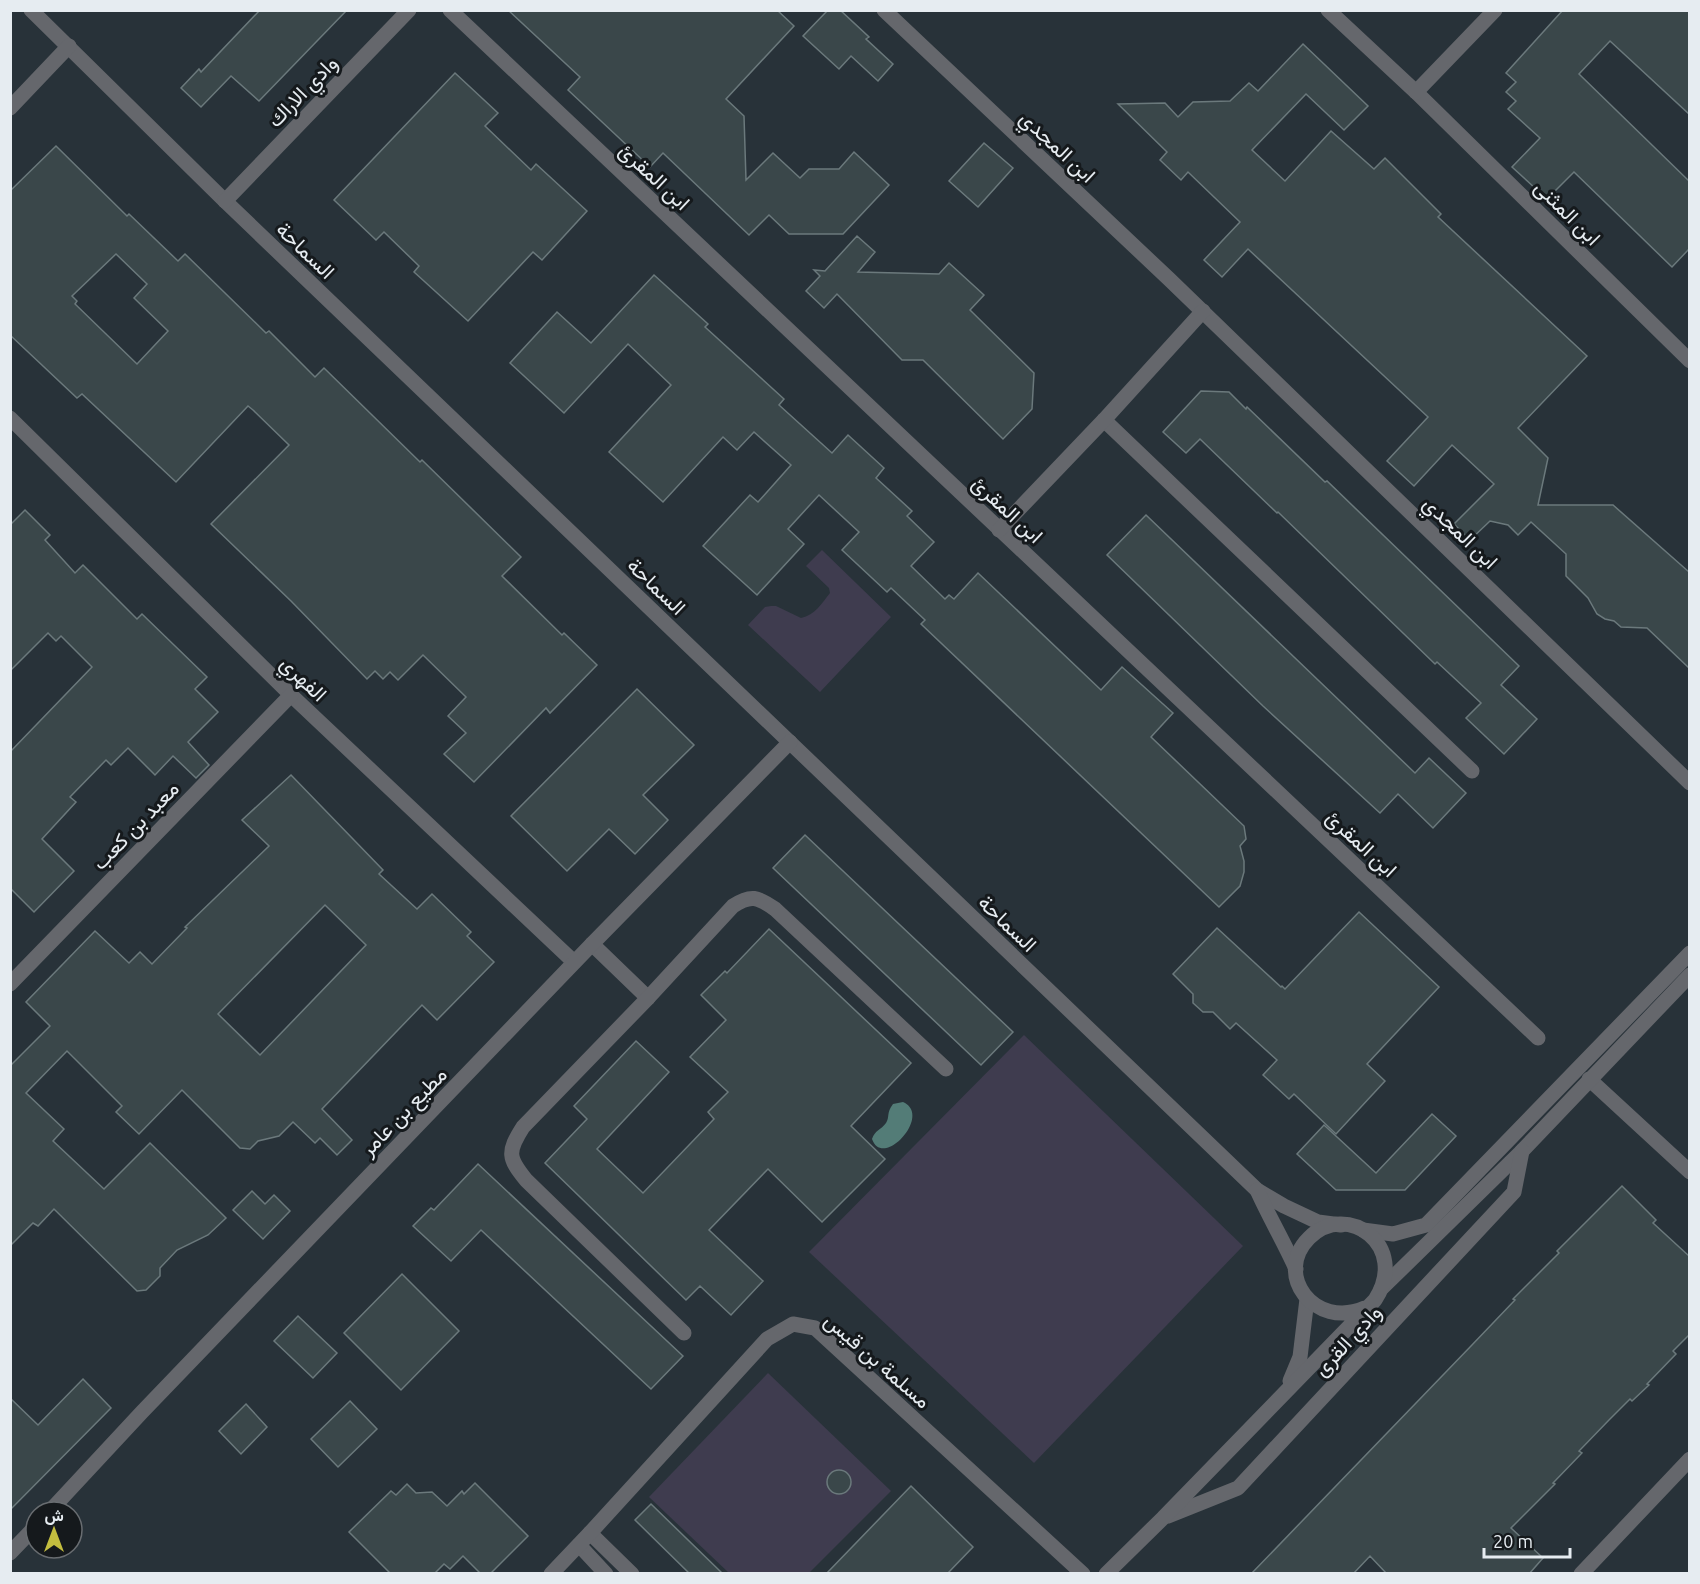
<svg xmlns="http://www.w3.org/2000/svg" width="1700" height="1584" font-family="Ubuntu,Vazirmatn,sans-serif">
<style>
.green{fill:#3f3c4f}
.water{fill:#537c77}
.building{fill:#3a474a;stroke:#6b797c;stroke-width:1.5;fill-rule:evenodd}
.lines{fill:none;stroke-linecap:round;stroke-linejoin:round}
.street{stroke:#65676c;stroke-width:15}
.labels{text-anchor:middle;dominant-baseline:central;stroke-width:6;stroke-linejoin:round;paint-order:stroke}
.street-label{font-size:21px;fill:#e6ecf1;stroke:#15191c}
</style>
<rect width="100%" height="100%" fill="#283239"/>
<g class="green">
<path d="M822 550 891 617 820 692 748 625 765 607 771 606H776L801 618C815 615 822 603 830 593L829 588 806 566Z"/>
<polygon points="1024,1035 1243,1246 1034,1463 809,1252"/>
<polygon points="768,1373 891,1491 809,1573 729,1573 649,1497"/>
</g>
<path class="water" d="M903 1102C933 1115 883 1170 872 1139 875 1130 881 1130 886 1123 890 1117 886 1113 893 1104Z"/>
<g class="building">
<polygon points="260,10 347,10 259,101 231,76 201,107 181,88 199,69 201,72"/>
<polygon points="508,10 777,10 794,26 726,99 744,116 746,180 773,153 800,178 809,169 839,169 854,152 889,185 843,234 789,234 769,215 749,235 663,153 650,167 568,90 580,77"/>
<polygon points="828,10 840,10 869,37 866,39 893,64 878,81 851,56 839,69 803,36"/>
<polygon points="1563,10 1689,10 1689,114 1610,41 1579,74 1689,181 1689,249 1672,267 1574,172 1547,199 1512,167 1540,138 1508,109 1516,101 1506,92 1516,82 1506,73"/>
<polygon points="1303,44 1368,106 1344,130 1306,94 1252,150 1285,181 1331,131 1374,169 1385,158 1441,214 1438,217 1587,356 1518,428 1548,458 1538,505 1613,505 1689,572 1689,668 1647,628 1621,627 1614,621 1605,619 1597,614 1588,598 1566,576 1566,554 1531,522 1518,535 1508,525 1490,521 1470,540 1454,524 1494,484 1452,445 1414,486 1387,461 1428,417 1248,249 1222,277 1204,260 1240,222 1188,172 1181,180 1160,160 1167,152 1118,104 1165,103 1178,117 1193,102 1230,101 1249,83 1258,91"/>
<polygon points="455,73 498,113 485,126 531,170 536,164 587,211 542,260 533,252 468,321 414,272 419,266 384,232 376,240 334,200"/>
<polygon points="984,143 1013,168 978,207 949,181"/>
<path d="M56 146 127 216 129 214 178 261 185 254 266 333 269 331 315 377 324 368 420 462 422 460 521 557 502 576 562 635 564 633 597 665 550 713 546 708 474 782 444 754 466 733 448 716 466 697 423 655 398 680 390 672 383 679 375 671 367 679 291 601 211 524 289 445 253 410 248 406 176 482 82 394 77 398 10 335V191ZM116 254 147 284 134 298 168 331 137 364 75 304 77 301 72 296Z"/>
<polygon points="857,236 875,252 858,272 939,274 949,263 984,295 970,310 1034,373 1032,409 1003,439 923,360 902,360 837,294 824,308 806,291 820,276 814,270 825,271"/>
<polygon points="654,275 708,324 705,327 784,399 779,405 832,453 848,435 884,468 876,478 912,511 907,516 934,542 911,566 945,599 949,595 954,599 978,573 1101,690 1122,667 1173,713 1151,737 1244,826 1246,839 1240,846 1244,861 1244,872 1240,886 1219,907 921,624 925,620 891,588 887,592 842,550 859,532 819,495 788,529 804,544 757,595 703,546 750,495 758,502 791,465 754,432 737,450 723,437 663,502 609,452 671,385 628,344 564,413 510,363 557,312 591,343"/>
<polygon points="1201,391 1229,392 1246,409 1247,407 1325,482 1327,481 1519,666 1501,685 1537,719 1504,754 1466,718 1481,703 1437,662 1435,664 1278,512 1277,513 1200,439 1186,453 1163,432"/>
<polygon points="25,510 50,535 45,540 75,573 83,565 137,619 142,614 207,677 195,689 218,712 188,742 209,765 196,778 173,756 155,775 128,748 111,765 106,760 70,797 76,802 42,839 74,871 34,912 10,888 10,752 92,667 61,636 56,641 48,633 10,671 10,525"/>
<polygon points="1146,515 1415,773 1429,758 1466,793 1433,828 1398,794 1380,813 1263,706 1107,555"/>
<polygon points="637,689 694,745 643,795 668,820 635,854 609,829 567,871 511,816"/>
<path d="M291 775 383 870 379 874 417 909 432 894 471 932 467 936 494 962 437 1020 422 1005 322 1109 352 1140 337 1155 320 1138 315 1143 293 1122 279 1136 258 1141 250 1149 240 1148 182 1090 139 1134 116 1112 122 1106 67 1051 26 1093 64 1129 53 1141 104 1189 150 1143 226 1218 208 1235 177 1250 160 1268V1276L146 1290 137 1291 54 1209 38 1226 33 1223 10 1246V1066L50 1026 26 1002 95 931 129 963 140 952 152 964 187 928 185 927 269 846 242 820ZM325 905 366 945 260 1055 218 1014Z"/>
<polygon points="805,835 1013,1032 981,1065 773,868"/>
<polygon points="1359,912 1439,987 1367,1064 1385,1081 1336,1134 1294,1094 1289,1099 1263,1075 1277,1060 1236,1023 1230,1029 1213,1012 1203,1012 1193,1003 1193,994 1173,974 1217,928 1281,987 1282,986 1285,989"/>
<polygon points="769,929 911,1063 851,1126 885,1159 822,1222 768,1169 709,1230 763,1281 731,1315 700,1286 686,1300 545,1163 587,1119 574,1106 636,1041 669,1072 597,1149 643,1193 714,1119 708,1112 728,1092 690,1057 726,1020 701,995 725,971 727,973"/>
<polygon points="1432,1114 1456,1136 1405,1190 1336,1190 1297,1154 1324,1125 1376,1173"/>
<polygon points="478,1164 683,1356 651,1389 481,1230 451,1261 413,1226 431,1208 434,1210"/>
<polygon points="1622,1186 1656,1220 1653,1223 1689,1256 1689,1335 1673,1351 1676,1354 1647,1384 1649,1385 1632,1401 1630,1399 1609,1420 1579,1451 1582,1453 1553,1483 1555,1484 1511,1528 1543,1558 1529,1574 1387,1574 1370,1556 1353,1574 1251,1574 1471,1346 1515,1300 1513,1299 1559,1253 1557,1251"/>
<polygon points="252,1191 265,1204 274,1195 290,1211 263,1239 233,1210"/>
<polygon points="402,1274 459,1331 401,1390 344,1333"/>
<polygon points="298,1316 337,1353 313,1378 274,1341"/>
<polygon points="83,1379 111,1408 10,1510 10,1398 38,1425"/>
<polygon points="350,1401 377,1429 338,1467 311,1439"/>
<polygon points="246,1404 267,1427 241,1454 219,1431"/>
<circle cx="839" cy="1482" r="12"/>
<polygon points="475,1483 528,1536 490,1574 481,1574 463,1556 450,1569 444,1564 434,1574 391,1574 349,1532 391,1491 396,1495 407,1484 416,1493 432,1492 447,1506 462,1491 464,1494"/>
<polygon points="911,1486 973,1547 947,1574 826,1574"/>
<polygon points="651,1504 723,1574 690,1574 635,1520"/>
</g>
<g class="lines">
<g class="street">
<polyline points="31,10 225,201 1257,1190 1284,1206 1318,1222 1341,1225"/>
<polyline points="450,10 1538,1038"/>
<polyline points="884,10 1169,279 1690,783"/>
<polyline points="1328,10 1416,92 1690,361"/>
<polyline points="1416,92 1495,10"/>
<polyline points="10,108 69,46"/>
<polyline points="225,201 409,10"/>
<polyline points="10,418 291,695 574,962"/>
<polyline points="1104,420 1472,771"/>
<polyline points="999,530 1104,420 1203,311"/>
<polyline points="592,944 648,998"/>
<polyline points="10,984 291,695"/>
<polyline points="1589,1079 1690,1172"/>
<path d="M1257 1190C1269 1217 1284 1242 1296 1269"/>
<polyline points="1363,1230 1393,1234 1426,1225 1690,953"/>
<polyline points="1381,1289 1522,1151 1690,975"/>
<path d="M684 1333 526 1180C508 1158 507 1152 523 1127L648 998 733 906C751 894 758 897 775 909L946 1069"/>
<polyline points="1290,1381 1300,1357 1307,1299"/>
<polyline points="49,1512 142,1412 592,944 790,742"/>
<polyline points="1168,1516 1238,1488 1514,1192 1522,1151"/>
<polyline points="590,1533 632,1574"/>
<polyline points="579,1545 606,1574"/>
<polyline points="10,1553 36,1526"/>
<polyline points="551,1574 590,1533 767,1339 793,1324 815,1328 1083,1574"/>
<path d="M1106 1574 1163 1518 1375 1300C1410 1246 1347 1200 1309 1238 1273 1274 1314 1330 1365 1308"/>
<polyline points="1581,1574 1690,1459"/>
</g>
</g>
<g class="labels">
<g class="street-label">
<text transform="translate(302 91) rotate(-46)">وادي الاراك</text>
<text transform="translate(1058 146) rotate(43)">ابن المجدي</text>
<text transform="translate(655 176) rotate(43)">ابن المقرئ</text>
<text transform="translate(1568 212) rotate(45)">ابن المثنى</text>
<text transform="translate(306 250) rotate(44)">السماحة</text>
<text transform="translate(1008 509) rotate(43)">ابن المقرئ</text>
<text transform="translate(1461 532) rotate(44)">ابن المجدي</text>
<text transform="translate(657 586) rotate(44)">السماحة</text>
<text transform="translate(304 678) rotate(44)">الفهري</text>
<text transform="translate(135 825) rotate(-46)">معبد بن كعب</text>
<text transform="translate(1362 843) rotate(43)">ابن المقرئ</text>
<text transform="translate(1008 923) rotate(44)">السماحة</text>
<text transform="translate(403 1111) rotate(-46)">مطيع بن عامر</text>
<text transform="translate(1347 1340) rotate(-47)">وادي القرى</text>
<text transform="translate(878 1360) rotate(41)">مسلمة بن قيس</text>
</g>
</g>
<rect width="1700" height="1584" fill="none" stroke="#e6ecf1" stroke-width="24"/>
<g transform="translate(54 1530)"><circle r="28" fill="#15191c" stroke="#696d71" stroke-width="1.5"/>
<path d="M0-4.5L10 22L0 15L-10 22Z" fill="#c3bd3f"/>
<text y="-9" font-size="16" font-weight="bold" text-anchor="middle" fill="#e6ecf1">ش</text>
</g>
<path d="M1484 1548v9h86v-9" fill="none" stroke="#e6ecf1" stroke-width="3"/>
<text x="1493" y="1548" font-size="18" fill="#e6ecf1" stroke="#15191c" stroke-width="4.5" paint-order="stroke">20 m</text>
</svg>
